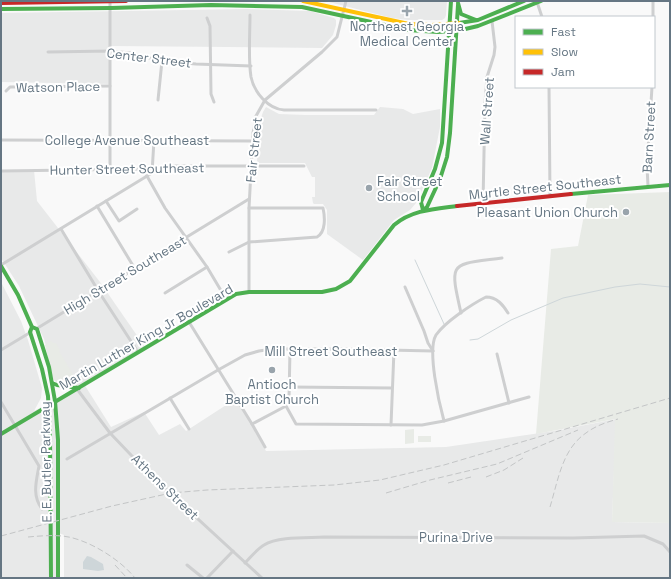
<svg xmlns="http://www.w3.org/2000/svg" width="671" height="579" font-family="'Space Grotesk',sans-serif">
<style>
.built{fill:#e8e9e9}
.green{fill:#e8ebe6}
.water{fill:#ced6d9}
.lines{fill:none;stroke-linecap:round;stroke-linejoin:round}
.stream{stroke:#ced6d9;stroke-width:1}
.street{stroke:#cecfd0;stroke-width:3}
.fast{stroke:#4caf50;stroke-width:4}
.slow{stroke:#ffc107;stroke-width:4}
.jam{stroke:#c62828;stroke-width:4}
.rail{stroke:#c3c5c6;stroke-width:1;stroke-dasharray:6 3;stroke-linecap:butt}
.poi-dot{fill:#99a4ac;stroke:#fff;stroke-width:1.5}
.labels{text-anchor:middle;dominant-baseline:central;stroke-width:4;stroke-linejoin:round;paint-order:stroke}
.poi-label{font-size:13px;fill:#657683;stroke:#fff}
.street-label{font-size:13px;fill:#657683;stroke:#fff}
</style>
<rect width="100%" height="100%" fill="#f9f9f9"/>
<g class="built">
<polygon points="325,1 447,1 446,15 445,18 442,20 408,20 392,18"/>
<polygon points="246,9 310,11 334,18 336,20 336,25 333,35 322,48 111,46 111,84 1,82 1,13"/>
<polygon points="266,107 279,114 305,115 374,115 380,107 403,109 413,114 440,109 440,127 432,168 416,203 410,210 394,220 363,260 327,234 327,210 323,204 314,204 313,203 312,197 315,197 315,177 312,177 305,163 258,163 257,162 259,124 263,112"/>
<polygon points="1,170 34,170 37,201 100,282 145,347 84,384 111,427 144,412 159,435 180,424 186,431 237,398 266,451 446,447 560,430 616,419 612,522 670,523 670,578 64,578 64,535 56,532 56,578 1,578 1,282 21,321 28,340 42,388 41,398 34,411 78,388 56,382 44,339 19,286 1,258"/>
</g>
<g class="green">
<polygon points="670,192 670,523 612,522 615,419 536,434 551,249 578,246 588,195"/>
<path d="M51 341 53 343H56L60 350 59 351 78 383V385C69 384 59 386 53 379L45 345Z"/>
<polygon points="414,429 414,443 405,444 405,430"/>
<rect x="418" y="436" width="13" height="6"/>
</g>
<polygon class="water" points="87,556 91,557 103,564 104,570 98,571 83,569 83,562"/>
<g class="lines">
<g class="stream">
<polyline points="415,260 444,324"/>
<polyline points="470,340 478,339 511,320 563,298 615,287 640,284 670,287"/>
</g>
<g class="street">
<polyline points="653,1 653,17"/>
<polyline points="537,2 542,17"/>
<path d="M250 15C250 34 248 59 251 77 254 92 268 109 284 110H376"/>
<polyline points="207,18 210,26 211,94 214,102"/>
<polyline points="48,52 110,51 130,53 162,61 196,64 251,66"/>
<polyline points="549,87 550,196"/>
<polyline points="6,91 10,87 110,86"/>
<polyline points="158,100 162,61"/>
<polyline points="1,140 253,141"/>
<polyline points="143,169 165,208 207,267 226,299"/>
<polyline points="110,170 110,1"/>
<polyline points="1,171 143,169 171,166 304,166"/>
<polyline points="648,186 647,166 652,87"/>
<polyline points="106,201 119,221 137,209"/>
<polyline points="483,203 485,103 487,77 494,55 495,47 492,21"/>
<polyline points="97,206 135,269"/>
<polyline points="61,229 99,292 138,352"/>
<path d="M229 252 249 242 317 237C326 232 325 217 323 208H249"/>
<polyline points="1,265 152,173 154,140"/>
<polyline points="405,287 424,331 428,343 433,351"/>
<polyline points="249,292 249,208 253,133 256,116 265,100 322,52 337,37 346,1"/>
<polyline points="165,293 207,267"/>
<path d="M461 313C449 260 450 265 502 258"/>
<polyline points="189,322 252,424 265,447"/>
<polyline points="36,329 249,199"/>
<polyline points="290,349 289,400 286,406 296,424 422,425 444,421 529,397"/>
<polyline points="1,350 31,332"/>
<polyline points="497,354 509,403"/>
<polyline points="289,387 392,388"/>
<polyline points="77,389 110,433 131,455 173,496 262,578"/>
<polyline points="170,398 189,429"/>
<path d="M1 402 39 466C36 482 32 496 42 509"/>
<path d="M444 421C439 403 427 350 436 335 445 322 472 304 486 297 497 297 503 305 508 313"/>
<polyline points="252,424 286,406"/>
<polyline points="391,425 394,350"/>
<polyline points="67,459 218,370 245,355 259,351 272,349 342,349 433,351"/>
<path d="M245 563C251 557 257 549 264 545 278 536 308 538 324 537L573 538 644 536 663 544 670 552"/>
<polyline points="187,565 203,578"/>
<polyline points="207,578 233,551"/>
</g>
<g class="fast">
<polyline points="458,3 461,14 476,20"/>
<polyline points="1,9 111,8 211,5 302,7 408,30 438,32 461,30 478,26 541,1"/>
<polyline points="459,23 478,20 524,1"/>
<polyline points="571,194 670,185"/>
<polyline points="423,210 427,207 440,179 447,157 450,133 458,5"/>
<polyline points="423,210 421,202 435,169 442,143 451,1"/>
<polyline points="1,266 18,295 32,327 37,329 49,367 55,401 58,440 58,578"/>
<polyline points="32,327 30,332 42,369 48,396 50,433 51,578"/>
<polyline points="52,383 57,385 79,388"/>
<path d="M1 434 236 294 249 292H322L336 289 350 281 394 225C412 210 434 209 457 206"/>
</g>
<polyline class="slow" points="303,1 409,24 432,25 459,23"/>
<g class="jam">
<polyline points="1,3 126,1"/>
<polyline points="457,206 571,194"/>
</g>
<g class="rail">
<polyline points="486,477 504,470 523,458"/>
<polyline points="448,483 471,477"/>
<polyline points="386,493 430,480 497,464 578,430"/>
<path d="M550 507C558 481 562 449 586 433 595 426 607 422 618 419"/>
<polyline points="1,536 112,506 171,493 207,490 334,485 380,480 444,465 670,398"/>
<path d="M28 537C39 536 51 535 62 536 86 538 120 559 135 578"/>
<polyline points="115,565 127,578"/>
</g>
</g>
<g class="poi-dot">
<path d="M405 5h4v4h4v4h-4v4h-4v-4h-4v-4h4z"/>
<circle cx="369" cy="188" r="4"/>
<circle cx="626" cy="212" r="4"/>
<circle cx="272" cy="370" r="4"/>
</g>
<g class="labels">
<g class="poi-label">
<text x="407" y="26">Northeast Georgia<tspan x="407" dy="15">Medical Center</tspan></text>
<text x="377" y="181" text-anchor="start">Fair Street<tspan x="377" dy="15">School</tspan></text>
<text x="618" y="212" text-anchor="end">Pleasant Union Church</text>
<text x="272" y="384">Antioch<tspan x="272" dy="15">Baptist Church</tspan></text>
</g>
<g class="street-label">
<text transform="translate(149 58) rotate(7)">Center Street</text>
<text transform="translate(58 87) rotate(-1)">Watson Place</text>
<text transform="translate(487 111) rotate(-86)">Wall Street</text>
<text transform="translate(649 137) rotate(-87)">Barn Street</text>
<text x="127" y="140">College Avenue Southeast</text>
<text transform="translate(254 150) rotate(-84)">Fair Street</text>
<text transform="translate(127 169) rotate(-1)">Hunter Street Southeast</text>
<text transform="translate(545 187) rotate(-6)">Myrtle Street Southeast</text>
<text transform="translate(125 275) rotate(-31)">High Street Southeast</text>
<text transform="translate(146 337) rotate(-30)">Martin Luther King Jr Boulevard</text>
<text x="331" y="351">Mill Street Southeast</text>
<text transform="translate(46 462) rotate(-91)">E. E. Butler Parkway</text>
<text transform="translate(165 487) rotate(44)">Athens Street</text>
<text x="456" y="537">Purina Drive</text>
</g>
</g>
<rect width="671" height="579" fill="none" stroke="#657683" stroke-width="4"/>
<rect x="515" y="16" width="140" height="72" fill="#ffffff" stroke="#c1c8cd"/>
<rect x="523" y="29" width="20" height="6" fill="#4caf50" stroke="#c1c8cd"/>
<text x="551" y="36" font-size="12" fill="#657683">Fast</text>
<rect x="523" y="49" width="20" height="6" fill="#ffc107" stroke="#c1c8cd"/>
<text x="551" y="56" font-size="12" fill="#657683">Slow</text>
<rect x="523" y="69" width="20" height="6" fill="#c62828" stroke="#c1c8cd"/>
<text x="551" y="76" font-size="12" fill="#657683">Jam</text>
</svg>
